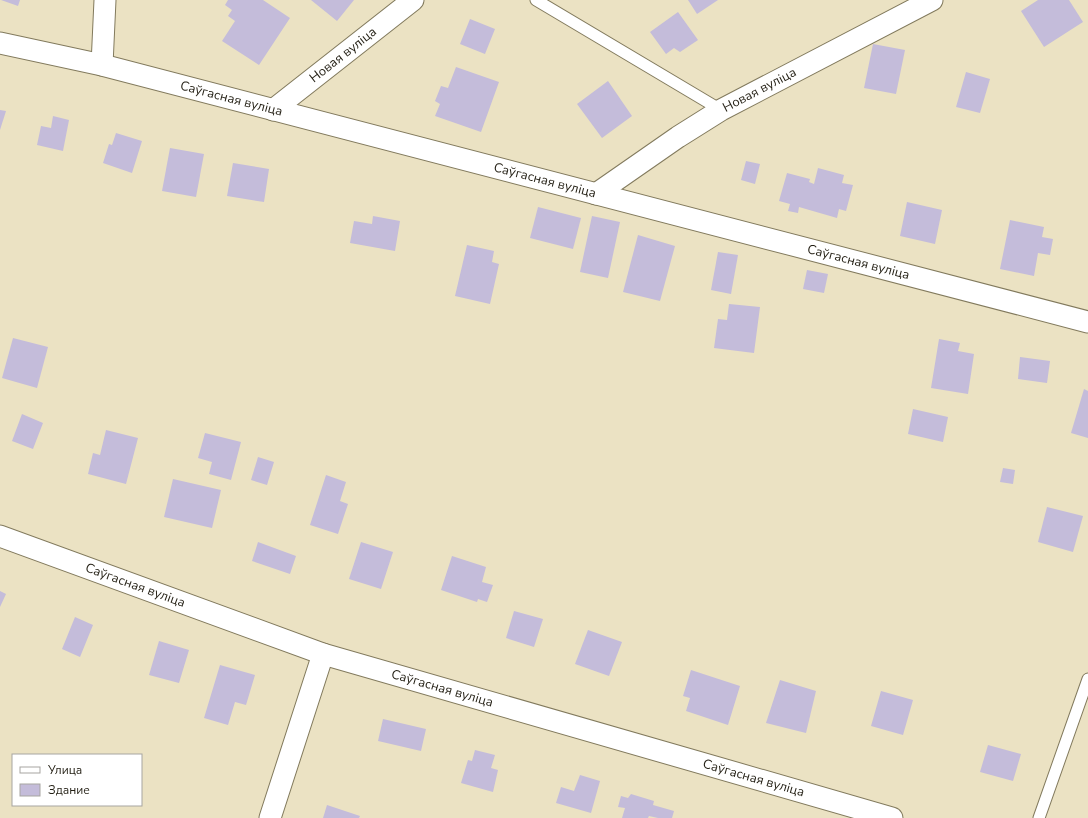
<svg xmlns="http://www.w3.org/2000/svg" width="1088" height="818" font-family="'Nunito Sans',sans-serif">
<style>
.building{fill:#c4bcda}
.lines{fill:none;stroke-linecap:round;stroke-linejoin:round}
.lane-casing{stroke:#827a5d;stroke-width:13}
.street-casing{stroke:#827a5d;stroke-width:23}
.lane{stroke:#fff;stroke-width:11}
.street{stroke:#fff;stroke-width:21}
.labels{text-anchor:middle;dominant-baseline:central;stroke-width:4;stroke-linejoin:round;paint-order:stroke}
.street-label{font-size:13px;fill:#221e13;stroke:#fff}
</style>
<rect width="100%" height="100%" fill="#ebe2c3"/>
<g class="building">
<polygon points="1,0 20,0 18,6"/>
<polygon points="228,0 263,0 290,18 259,65 222,41 235,21 228,16 232,10 225,5"/>
<polygon points="311,0 354,0 337,21"/>
<polygon points="688,0 718,0 697,14"/>
<polygon points="1038,0 1069,0 1083,22 1044,47 1021,11"/>
<polygon points="678,12 698,40 680,52 674,48 666,54 650,32"/>
<polygon points="470,19 495,29 485,54 460,44"/>
<polygon points="873,44 905,50 896,94 864,88"/>
<polygon points="456,67 499,82 481,132 435,116 440,104 435,101 441,86 448,88"/>
<polygon points="966,72 990,79 980,113 956,107"/>
<polygon points="608,81 632,116 602,138 577,104"/>
<polygon points="0,110 6,111 0,130"/>
<polygon points="53,116 69,120 63,151 37,145 41,126 51,128"/>
<polygon points="116,133 142,141 132,173 103,163 109,144 112,145"/>
<polygon points="170,148 204,154 196,197 162,191"/>
<polygon points="746,161 760,164 755,184 741,180"/>
<polygon points="233,163 269,169 264,202 227,196"/>
<polygon points="818,168 844,175 842,183 853,185 846,211 839,209 837,218 799,207 798,213 788,211 790,204 779,201 787,173 810,179 809,182 814,184"/>
<polygon points="907,202 942,210 935,244 900,236"/>
<polygon points="538,207 581,218 573,249 530,238"/>
<polygon points="373,216 400,221 395,251 350,243 354,221 372,224"/>
<polygon points="592,216 620,222 608,278 580,272"/>
<polygon points="1010,220 1044,227 1042,237 1053,239 1050,255 1038,253 1034,276 1000,269"/>
<polygon points="638,235 675,246 660,301 623,292"/>
<polygon points="467,245 494,251 492,262 499,264 490,304 455,296"/>
<polygon points="718,252 738,255 731,294 711,290"/>
<polygon points="807,270 828,274 824,293 803,289"/>
<polygon points="729,304 760,307 754,353 714,348 718,319 727,320"/>
<polygon points="13,338 48,347 37,388 2,378"/>
<polygon points="939,339 960,343 958,351 974,354 968,394 931,388"/>
<polygon points="1020,357 1050,361 1047,383 1018,379"/>
<polygon points="1084,389 1088,391 1088,438 1071,433"/>
<polygon points="913,409 948,417 943,442 908,434"/>
<polygon points="22,414 43,423 33,449 12,441"/>
<polygon points="106,430 138,438 126,484 88,474 93,453 100,455"/>
<polygon points="205,433 241,442 231,480 209,474 212,462 198,458"/>
<polygon points="258,457 274,462 267,485 251,480"/>
<polygon points="1003,468 1015,470 1013,484 1000,482"/>
<polygon points="326,475 346,482 340,501 348,504 338,534 310,525"/>
<polygon points="173,479 221,490 212,528 164,517"/>
<polygon points="1047,507 1083,516 1073,552 1038,542"/>
<polygon points="258,542 296,556 290,574 252,561"/>
<polygon points="361,542 393,552 381,589 349,579"/>
<polygon points="452,556 486,567 482,582 493,585 487,602 478,599 477,602 441,590"/>
<polygon points="0,591 6,594 0,607"/>
<polygon points="514,611 543,619 534,647 506,638"/>
<polygon points="75,617 93,625 80,657 62,649"/>
<polygon points="588,630 622,642 609,676 575,664"/>
<polygon points="159,641 189,650 179,683 149,675"/>
<polygon points="220,665 255,675 246,705 235,702 228,725 204,718"/>
<polygon points="691,670 740,686 728,725 686,711 690,698 683,696"/>
<polygon points="780,680 816,691 806,733 766,723"/>
<polygon points="881,691 913,700 903,735 871,726"/>
<polygon points="383,719 426,729 421,751 378,741"/>
<polygon points="988,745 1021,754 1013,781 980,772"/>
<polygon points="475,750 495,755 491,768 498,770 493,792 461,783 468,760 472,761"/>
<polygon points="580,775 600,781 591,813 556,803 561,787 574,791"/>
<polygon points="631,794 654,801 653,805 674,811 672,818 658,818 649,816 648,818 622,818 625,808 618,807 621,796 628,798"/>
<polygon points="327,805 360,816 359,818 323,818"/>
</g>
<g class="lines">
<defs>
<g id="lane">
<polyline points="536,0 721,110"/>
<polyline points="1039,818 1088,679"/>
</g>
<g id="street">
<path id="s1" d="M0 43 102 65 1088 322"/>
<polyline points="102,65 105,0"/>
<path id="s2" d="M273 110 413 0"/>
<path id="s3" d="M596 194 678 137 721 110 932 0"/>
<path id="s4" d="M0 536 323 654 892 818"/>
<polyline points="270,818 323,654"/>
</g>
</defs>
<use href="#lane" class="lane-casing"/>
<use href="#street" class="street-casing"/>
<use href="#lane" class="lane"/>
<use href="#street" class="street"/>
</g>
<g class="labels">
<g class="street-label">
<text stroke="none"><textPath href="#s2" startOffset="89">Новая вуліца</textPath></text>
<text stroke="none"><textPath href="#s3" startOffset="194">Новая вуліца</textPath></text>
<text stroke="none"><textPath href="#s1" startOffset="238">Саўгасная вуліца</textPath></text>
<text stroke="none"><textPath href="#s1" startOffset="562">Саўгасная вуліца</textPath></text>
<text stroke="none"><textPath href="#s1" startOffset="886">Саўгасная вуліца</textPath></text>
<text stroke="none"><textPath href="#s4" startOffset="144">Саўгасная вуліца</textPath></text>
<text stroke="none"><textPath href="#s4" startOffset="468">Саўгасная вуліца</textPath></text>
<text stroke="none"><textPath href="#s4" startOffset="792">Саўгасная вуліца</textPath></text>
</g>
</g>
<rect x="12" y="754" width="130" height="52" fill="#ffffff" stroke="#a7a5a1"/>
<rect x="20" y="767" width="20" height="6" fill="#ffffff" stroke="#a7a5a1"/>
<text x="48" y="774" font-size="12" fill="#221e13">Улица</text>
<rect x="20" y="784" width="20" height="12" fill="#c4bcda" stroke="#a7a5a1"/>
<text x="48" y="794" font-size="12" fill="#221e13">Здание</text>
</svg>
